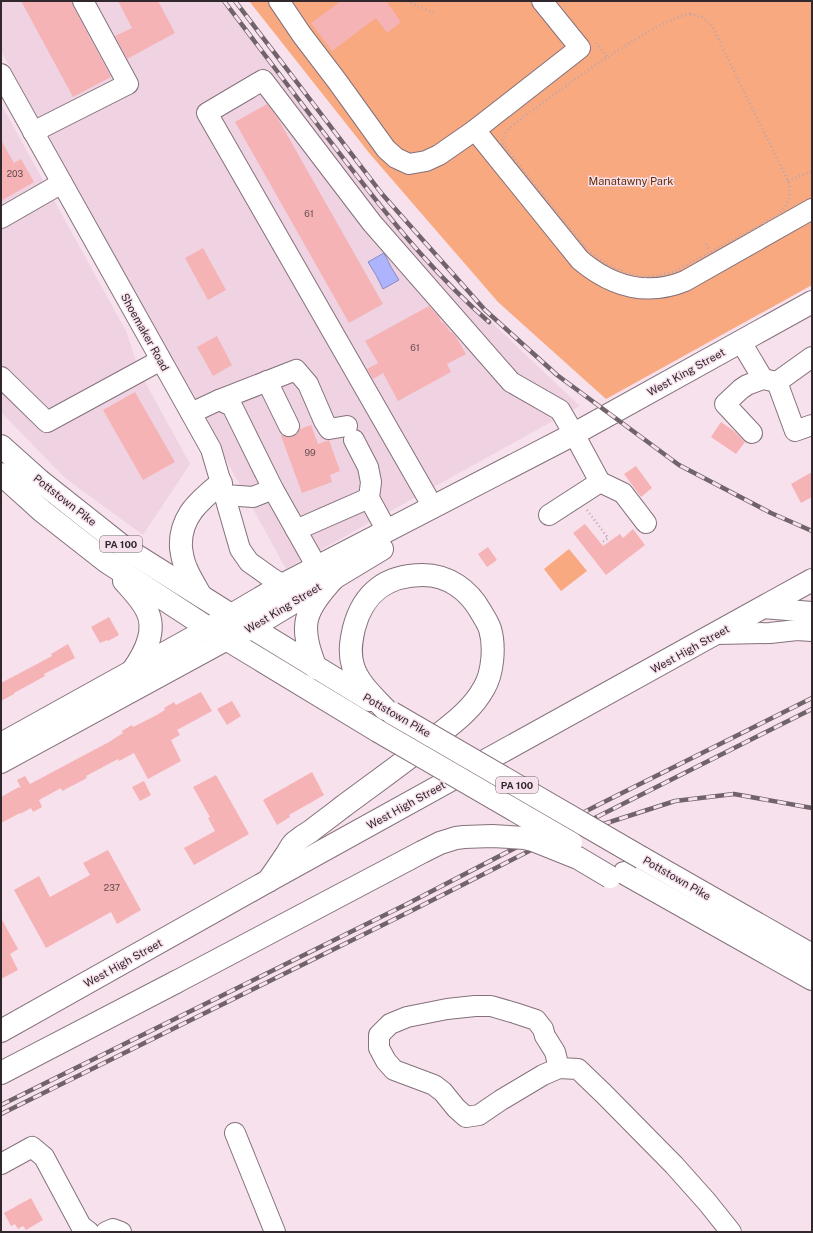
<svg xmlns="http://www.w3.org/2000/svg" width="813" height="1233" font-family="'Public Sans',sans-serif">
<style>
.built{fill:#efd3e2}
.green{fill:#f8a97f}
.water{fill:#adb4fd;stroke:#888abf}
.building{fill:#f6b3b6}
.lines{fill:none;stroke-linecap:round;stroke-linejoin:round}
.minor-casing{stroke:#84717b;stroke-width:22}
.major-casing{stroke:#84717b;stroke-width:24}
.highway-casing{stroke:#84717b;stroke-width:24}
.path{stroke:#b8a6b0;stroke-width:2.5;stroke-dasharray:1 3;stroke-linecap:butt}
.minor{stroke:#fff;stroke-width:20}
.major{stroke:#fff;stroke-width:22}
.highway{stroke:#fff;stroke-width:22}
.rail-casing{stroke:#70636a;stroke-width:4.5}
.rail{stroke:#f7e1ed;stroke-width:3;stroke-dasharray:9;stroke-linecap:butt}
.highway-bridge-casing{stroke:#84717b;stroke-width:24;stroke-linecap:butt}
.highway-bridge{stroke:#fff;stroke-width:22}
.labels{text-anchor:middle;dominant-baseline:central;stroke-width:3;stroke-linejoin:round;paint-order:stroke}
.number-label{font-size:9px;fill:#624b4f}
.shield{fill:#f7e1ed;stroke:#6c6067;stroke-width:1}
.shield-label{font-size:10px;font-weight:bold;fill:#30282d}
.park-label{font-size:11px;fill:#672d05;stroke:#f7e1ed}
.street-label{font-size:11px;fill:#30282d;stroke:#f7e1ed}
</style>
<rect width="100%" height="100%" fill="#f7e1ed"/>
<g class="built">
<polygon points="1,1 222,1 435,269 580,406 286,569 1,51"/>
<polygon points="1,104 127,333 139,371 190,464 143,535 64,477 1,412"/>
</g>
<g class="green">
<polygon points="249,1 812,1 812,285 606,399 498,302 370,154"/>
<polygon points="569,549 587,571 561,591 544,569"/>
</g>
<polygon class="water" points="384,253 391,267 399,280 383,289 376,275 368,262"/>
<g class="building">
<polygon points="21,1 72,1 73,6 111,77 73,97"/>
<polygon points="118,1 158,1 175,33 127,59 115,36 132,28"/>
<polygon points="341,1 386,1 401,22 387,33 376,18 332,51 311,23"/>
<polygon points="267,104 277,117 383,304 349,323 235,122"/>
<polygon points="1,140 14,163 21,159 34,182 1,201"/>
<polygon points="203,248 226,290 208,300 185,258"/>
<polygon points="429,306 439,317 442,323 443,322 447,327 451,333 452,332 456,337 466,354 447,364 451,372 398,401 383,373 373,379 367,369 378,363 365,341"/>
<polygon points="217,336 232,365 213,376 197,347"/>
<polygon points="135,392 175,462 143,480 103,410"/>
<polygon points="721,422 734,431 745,442 736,454 711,437"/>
<polygon points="311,425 318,444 329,440 340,471 330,475 332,482 302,493 281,436 282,435 289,437 294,436 298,433 300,429"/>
<polygon points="636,466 652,488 641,497 624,474"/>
<polygon points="812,472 812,497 801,503 791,484"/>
<polygon points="585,524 603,546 620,534 623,538 633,529 645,545 606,575 573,533"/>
<polygon points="488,547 497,560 487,567 478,554"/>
<polygon points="109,617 119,635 108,641 107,640 100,643 91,627"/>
<polygon points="68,644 75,658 44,674 45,676 14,693 14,694 1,701 1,683 52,656 51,654"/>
<polygon points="201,692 212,711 177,730 180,735 171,740 181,761 148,779 134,753 119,761 118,759 86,776 87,778 62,791 61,788 39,800 42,807 33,812 31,808 20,814 20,813 1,823 1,797 19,787 21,788 17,780 25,776 30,784 109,742 123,733 122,731 132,725 133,727 155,716 165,710 164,708 174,702 176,705"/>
<polygon points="232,701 241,716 227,725 217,709"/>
<polygon points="312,772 324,795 289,815 290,817 277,825 263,800"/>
<polygon points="216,775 249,834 194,865 184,848 215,831 208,818 210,817 193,787"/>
<polygon points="144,781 151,795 140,801 132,787"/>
<polygon points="108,850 141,910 117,924 111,912 46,948 14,890 39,876 50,897 90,875 83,863"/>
<polygon points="1,918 18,949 10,954 18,970 1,979"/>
<polygon points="31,1198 43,1220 26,1230 23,1226 18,1229 15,1224 11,1226 4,1213"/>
</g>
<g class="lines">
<defs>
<g id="minor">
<path d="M279 1 302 35 337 81 386 149 396 158 409 164 426 161 439 155 475 130 580 260C611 286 646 297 685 281L812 209"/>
<polyline points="1,74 211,449 221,483 240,549 249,562 270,577 283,585"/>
<polyline points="475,130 580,48 542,1"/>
<polyline points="33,132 128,84 83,1"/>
<polyline points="1,218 62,183"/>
<polyline points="741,342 763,379"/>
<polyline points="812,357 777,382 795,431 812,425"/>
<polyline points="1,377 47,422 161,360"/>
<polyline points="267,381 289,426"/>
<polyline points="219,400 296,370 308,384 324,421 329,429 347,426"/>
<polyline points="191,413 219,400 232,406 273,489 317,567"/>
<polyline points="752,433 725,404 741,389 747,385 763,379 777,382"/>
<polyline points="354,440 368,467 371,482 369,498 387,531"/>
<polyline points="225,495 253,497 273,489"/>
<polyline points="433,507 207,113 263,80 372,223 511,382 560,410 574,434 600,482 623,493 646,523"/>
<polyline points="549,515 600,482"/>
<polyline points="296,530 369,498"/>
<polyline points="763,608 812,612"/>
<polyline points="716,634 770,633 797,630 812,631"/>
<polyline points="1,743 208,628"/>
<polyline points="1,763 227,640"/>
<polyline points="559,1068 555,1052 545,1036 543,1029 536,1020 515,1013 491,1006 475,1006 447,1009 407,1017 390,1024 379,1035 379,1048 386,1061 394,1070 434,1085 443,1092 456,1108 466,1117 479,1115 501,1100 543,1075 559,1068 578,1069 604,1094 674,1165 707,1202 731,1232"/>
<polyline points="235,1133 275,1232"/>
<polyline points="1,1164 32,1147 44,1157 81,1226 89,1232"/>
<polyline points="106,1232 113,1229 121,1232"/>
</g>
<g id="major">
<polyline points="216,624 286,583 574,434 812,302"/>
<polyline points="236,635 251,628 382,549"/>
<polyline points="1,1031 268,881 812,580"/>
</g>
<g id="highway">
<polyline points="1,446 39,480 126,549 231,615 370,700"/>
<polyline points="1,474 42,511 107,562 208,628 378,731"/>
<path d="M124 581C132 590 142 600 147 611 157 631 145 653 133 670"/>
<path d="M201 596C196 587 190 578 186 568 183 562 182 555 181 548 179 517 200 500 221 483"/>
<path d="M316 668C298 625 304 610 335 577"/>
<polyline points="642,858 812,955"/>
<polyline points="624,873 812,979"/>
<path d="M268 881C274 873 280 864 286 855 289 851 291 845 295 842 300 838 306 834 311 831 321 823 331 816 341 808 372 785 403 763 433 739 452 724 472 710 484 688 493 673 495 646 490 629 488 623 484 617 481 612 469 590 448 575 423 575 386 575 363 593 354 628 351 641 349 653 353 666 358 683 373 696 385 709"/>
<polyline points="1,1073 176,982"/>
</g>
</defs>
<use href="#minor" class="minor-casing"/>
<use href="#major" class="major-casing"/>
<use href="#highway" class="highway-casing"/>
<g class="path">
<polyline points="407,1 433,13"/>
<path d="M690 14 702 17 711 24 788 181 790 188 789 199 784 209 778 215 752 230 675 271 659 275 643 277 627 273 610 266 592 254 575 235 503 144C501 132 514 125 522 118 562 89 600 60 643 35 657 27 674 17 690 14Z"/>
<polyline points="596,43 607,57"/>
<polyline points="788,181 812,171"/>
<polyline points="706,244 709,250"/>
<polyline points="587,510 608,538 601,543"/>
</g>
<use href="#minor" class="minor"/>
<use href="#major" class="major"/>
<use href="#highway" class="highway"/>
<defs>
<g id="rail">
<path d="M224 1C259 47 294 94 330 141 379 205 428 269 489 322"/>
<polyline points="235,1 382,194 485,310 557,375 679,465 771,513 812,531"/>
<polyline points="585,830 675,801 734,794 812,808"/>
<polyline points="1,1105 407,904 598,805 812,698"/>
<polyline points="1,1114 411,911 535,848 812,709"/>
</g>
</defs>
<use href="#rail" class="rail-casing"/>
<use href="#rail" class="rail"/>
<defs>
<g id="highway-bridge">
<polyline points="392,713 642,858"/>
<polyline points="378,731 571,843"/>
<polyline points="176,982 422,852 440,843 456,838 464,837 492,836 525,838 533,840 578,858 610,877"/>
</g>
</defs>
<use href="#highway-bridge" class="highway-bridge-casing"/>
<use href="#highway-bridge" class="highway-bridge"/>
</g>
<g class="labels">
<g class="number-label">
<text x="15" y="173">203</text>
<text x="309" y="213">61</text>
<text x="415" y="347">61</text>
<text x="310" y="452">99</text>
<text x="112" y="887">237</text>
</g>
<g class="shield">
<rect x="100" y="536" width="42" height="16" rx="3"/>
<rect x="496" y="777" width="42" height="16" rx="3"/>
</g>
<g class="shield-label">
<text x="121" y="544">PA 100</text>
<text x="517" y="785">PA 100</text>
</g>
<g class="park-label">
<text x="631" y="181">Manatawny Park</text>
</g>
<g class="street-label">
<text transform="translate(145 332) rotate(61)">Shoemaker Road</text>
<text transform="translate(686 372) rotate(-29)">West King Street</text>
<text transform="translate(65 500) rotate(38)">Pottstown Pike</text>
<text transform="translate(283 608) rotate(-31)">West King Street</text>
<text transform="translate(690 649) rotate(-29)">West High Street</text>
<text transform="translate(397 715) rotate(30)">Pottstown Pike</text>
<text transform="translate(406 805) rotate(-29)">West High Street</text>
<text transform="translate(677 878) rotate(30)">Pottstown Pike</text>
<text transform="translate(123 963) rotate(-29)">West High Street</text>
</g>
</g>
<rect width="813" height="1233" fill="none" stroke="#30282d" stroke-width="4"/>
</svg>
